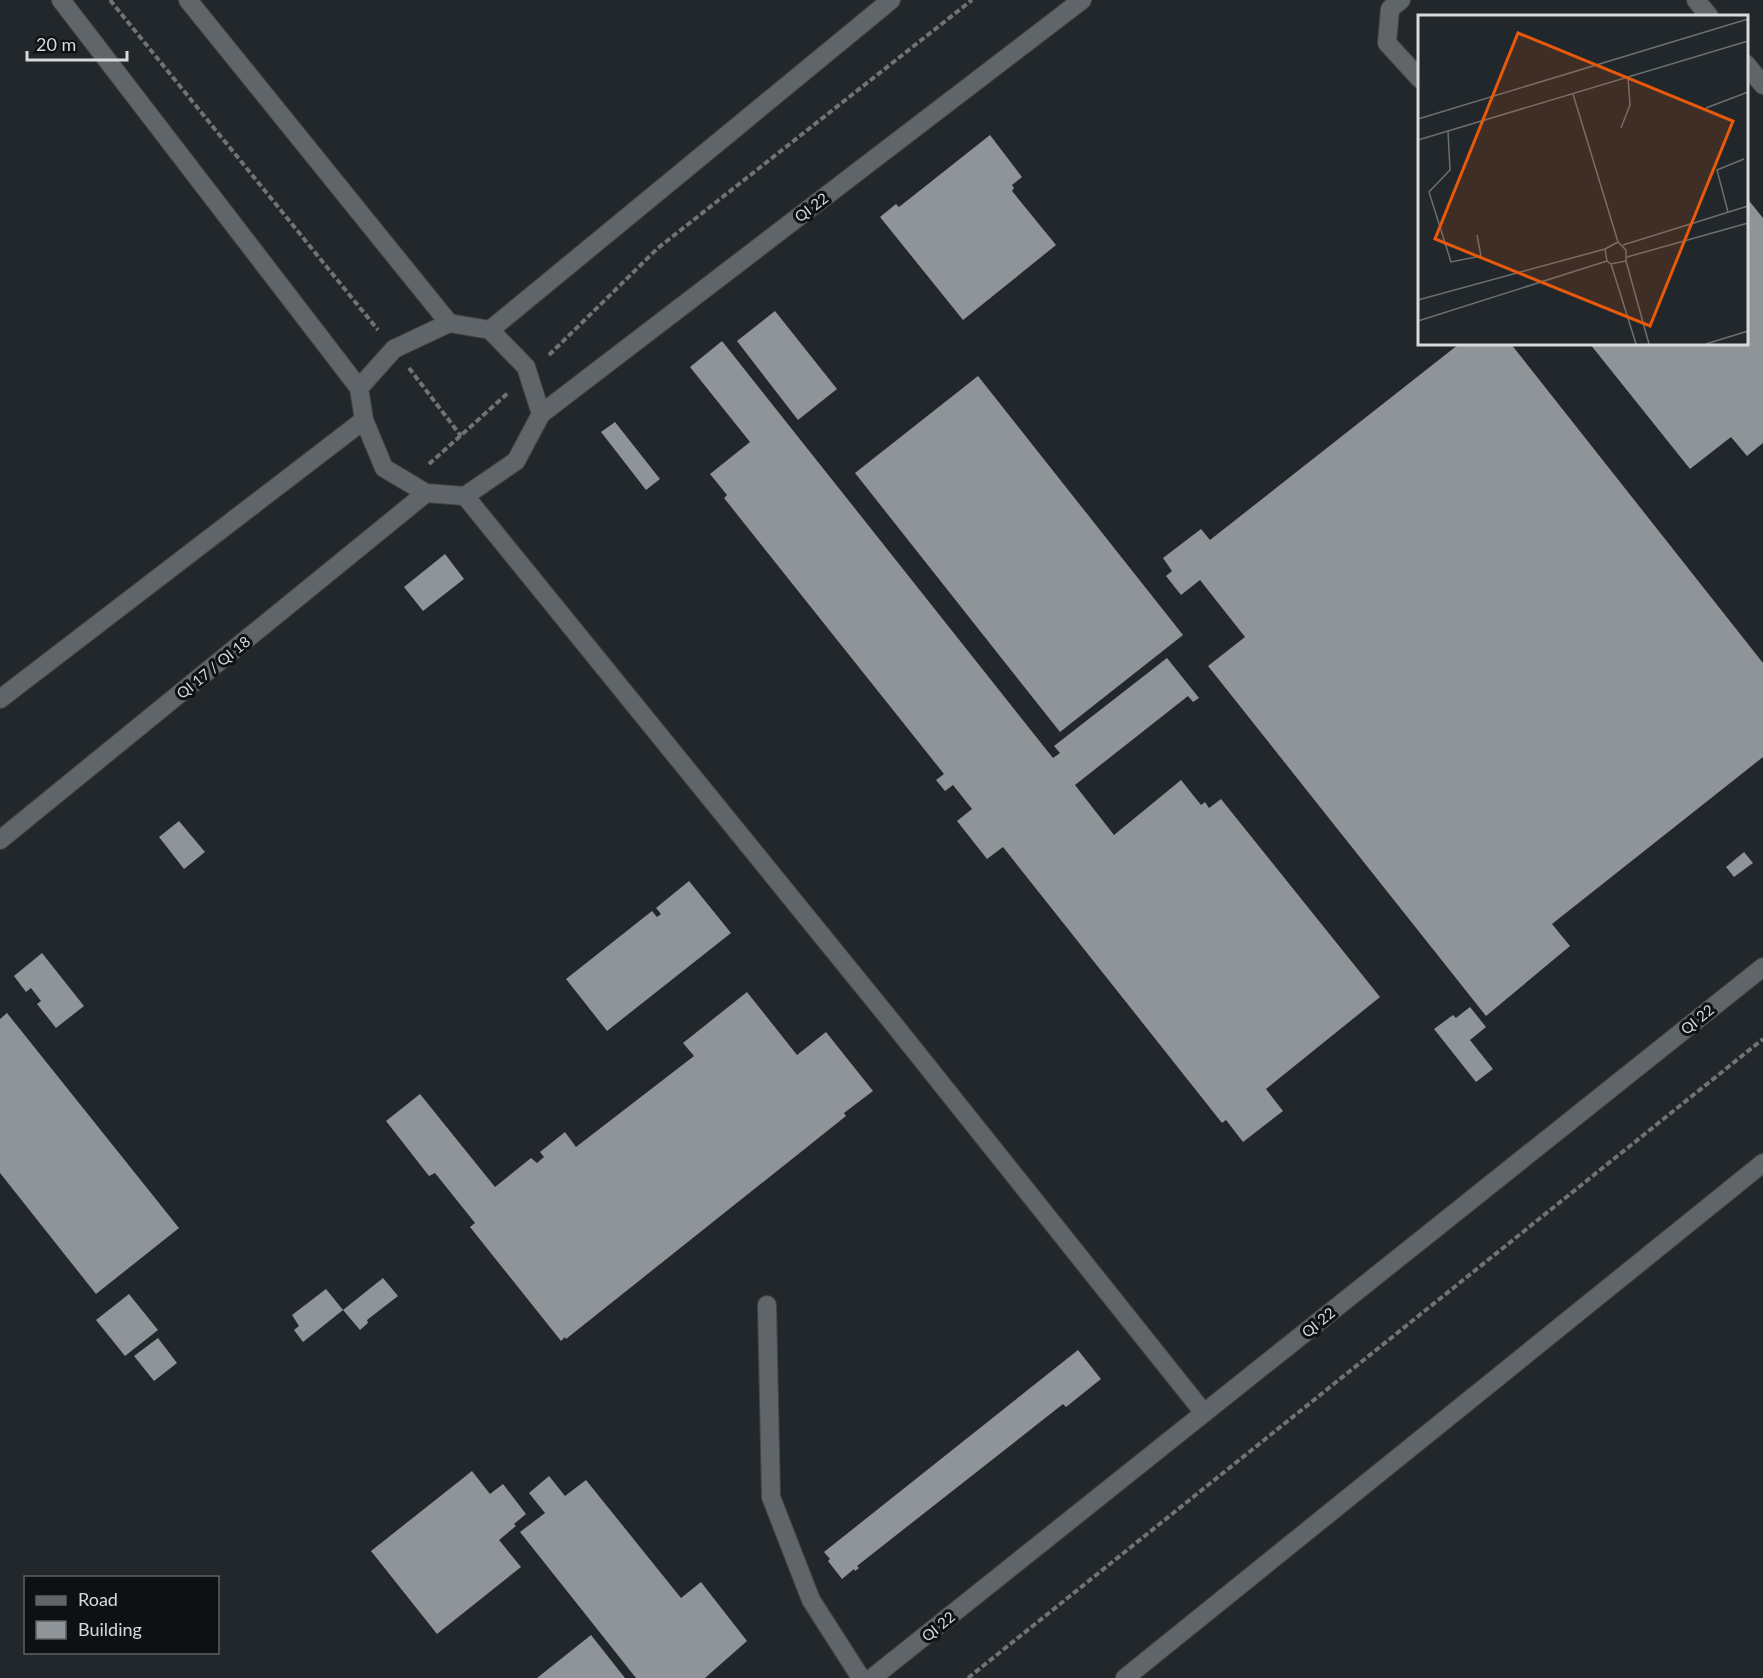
<svg xmlns="http://www.w3.org/2000/svg" width="1763" height="1678" font-family="Lato,sans-serif">
<style>
.building{fill:#8f9499}
.lines{fill:none;stroke-linecap:round;stroke-linejoin:round}
.minor-casing{stroke:#414547;stroke-width:20}
.path{stroke:#6f7376;stroke-width:4;stroke-dasharray:6 3;stroke-linecap:butt}
.minor{stroke:#60656a;stroke-width:18}
.labels{text-anchor:middle;dominant-baseline:central;stroke-width:6;stroke-linejoin:round;paint-order:stroke}
.street-label{font-size:15px;fill:#d7dadc;stroke:#0e1011}
.inset-road{fill:none;stroke:#6a6f72;stroke-width:1.5}
.view{fill:#e8590c;fill-opacity:0.15;stroke:#e8590c;stroke-width:3}
.inset-edge{fill:none;stroke:#d7dadc;stroke-width:3}
</style>
<rect width="100%" height="100%" fill="#22272b"/>
<g class="building">
<polygon points="990,135 1022,177 1012,185 1014,188 1012,191 1056,245 963,320 880,217 896,204 899,207"/>
<polygon points="1746,197 1763,218 1763,443 1747,456 1731,437 1690,469 1590,344 1746,344"/>
<polygon points="775,311 837,389 798,420 737,341"/>
<polygon points="722,341 1053,758 1060,753 1054,746 1167,658 1199,698 1193,702 1188,696 1075,785 1114,835 1181,780 1201,805 1205,802 1209,808 1221,799 1380,997 1266,1089 1283,1111 1243,1142 1226,1120 1222,1123 1003,847 987,859 957,821 972,809 953,785 945,791 936,780 944,774 724,498 727,495 710,474 750,442 690,367"/>
<polygon points="1459,344 1511,344 1763,663 1763,757 1552,924 1570,946 1486,1016 1208,666 1245,637 1200,580 1181,595 1166,576 1172,571 1163,558 1201,529 1210,540"/>
<polygon points="978,376 1183,635 1060,732 855,473"/>
<polygon points="615,422 660,479 646,490 601,432"/>
<polygon points="445,554 464,579 423,611 404,587"/>
<polygon points="179,821 205,852 184,869 159,837"/>
<polygon points="1744,852 1753,863 1734,877 1726,867"/>
<polygon points="689,881 731,933 607,1031 566,979 652,911 657,917 661,914 656,908"/>
<polygon points="42,953 84,1006 56,1028 37,1004 41,1001 31,988 26,992 14,976"/>
<polygon points="747,992 797,1055 826,1032 873,1091 844,1113 846,1116 566,1339 565,1337 561,1341 470,1227 475,1223 435,1173 429,1176 386,1121 420,1094 495,1187 531,1158 537,1163 544,1157 540,1152 565,1132 576,1147 694,1056 683,1043"/>
<polygon points="1470,1007 1486,1027 1470,1040 1493,1069 1476,1082 1434,1029 1453,1015 1456,1018"/>
<polygon points="7,1013 179,1228 96,1294 0,1173 0,1019"/>
<polygon points="383,1278 398,1296 367,1320 368,1323 360,1330 343,1310"/>
<polygon points="326,1289 343,1310 303,1342 294,1330 299,1326 292,1315"/>
<polygon points="129,1294 158,1330 125,1356 96,1320"/>
<polygon points="158,1338 177,1363 154,1381 134,1356"/>
<polygon points="1078,1350 1101,1379 1066,1407 1063,1404 857,1566 859,1568 855,1571 854,1569 842,1579 828,1561 830,1559 824,1552"/>
<polygon points="472,1471 490,1494 503,1484 526,1514 514,1524 516,1526 499,1540 521,1567 437,1634 371,1551"/>
<polygon points="549,1476 565,1496 586,1480 681,1598 701,1582 747,1641 705,1678 636,1678 520,1532 545,1513 529,1493"/>
<polygon points="591,1635 625,1678 537,1678"/>
</g>
<g class="lines">
<defs>
<g id="minor">
<polyline points="61,0 359,388"/>
<polyline points="188,0 449,323"/>
<polyline points="1401,0 1390,9 1387,43 1420,79"/>
<polyline points="1696,0 1709,16"/>
<polyline points="1746,64 1763,85"/>
<polyline points="490,330 891,0"/>
<polyline points="541,414 1082,0"/>
<polyline points="465,496 516,461 541,414 526,367 490,330 449,323 394,349 359,388 364,420 384,468 426,493 465,496 892,1022 1204,1413"/>
<polyline points="0,699 364,420"/>
<polyline points="0,840 426,493"/>
<polyline points="767,1305 771,1497 811,1600 861,1678"/>
<polyline points="872,1678 1763,967"/>
<polyline points="1125,1678 1763,1163"/>
</g>
</defs>
<use href="#minor" class="minor-casing"/>
<g class="path">
<polyline points="110,0 378,330"/>
<polyline points="549,355 658,248 972,0"/>
<polyline points="409,368 461,436"/>
<polyline points="429,464 508,393"/>
<polyline points="968,1678 1763,1039"/>
</g>
<use href="#minor" class="minor"/>
</g>
<g class="labels">
<g class="street-label">
<text transform="translate(811 207) rotate(-37)">QI 22</text>
<text transform="translate(213 667) rotate(-39)">QI 17 / QI 18</text>
<text transform="translate(1697 1019) rotate(-39)">QI 22</text>
<text transform="translate(1318 1322) rotate(-39)">QI 22</text>
<text transform="translate(938 1626) rotate(-39)">QI 22</text>
</g>
</g>
<g transform="translate(1418 15)">
<rect width="330" height="330" fill="#22272b"/>
<path class="inset-road" d="M155 79 200 227 208 235V246L193 249 189 246 187 234 200 227M288 93 330 77M0 104 330 4M203 113 212 90 210 62M30 116 32 155 11 177 33 247 63 241 59 220M0 125 330 26M310 197 299 155 326 144M205 230 330 191M209 242 330 208M208 246 231 329M193 249 218 329M0 285 187 234M0 306 189 246M288 329 330 316"/>
<path class="view" d="M100 18 315 106 232 311 17 224Z"/>
<rect width="330" height="330" class="inset-edge"/>
</g>
<rect x="24" y="1576" width="195" height="78" fill="#0e1011" stroke="#5e6162" stroke-width="1.5"/>
<rect x="36" y="1596" width="30" height="9" fill="#60656a" stroke="#5e6162" stroke-width="1.5"/>
<text x="78" y="1606" font-size="18" fill="#d7dadc">Road</text>
<rect x="36" y="1621" width="30" height="18" fill="#8f9499" stroke="#5e6162" stroke-width="1.5"/>
<text x="78" y="1636" font-size="18" fill="#d7dadc">Building</text>
<path d="M27 51v9h100v-9" fill="none" stroke="#d7dadc" stroke-width="3"/>
<text x="36" y="51" font-size="18" fill="#d7dadc" stroke="#0e1011" stroke-width="4.5" paint-order="stroke">20 m</text>
</svg>
